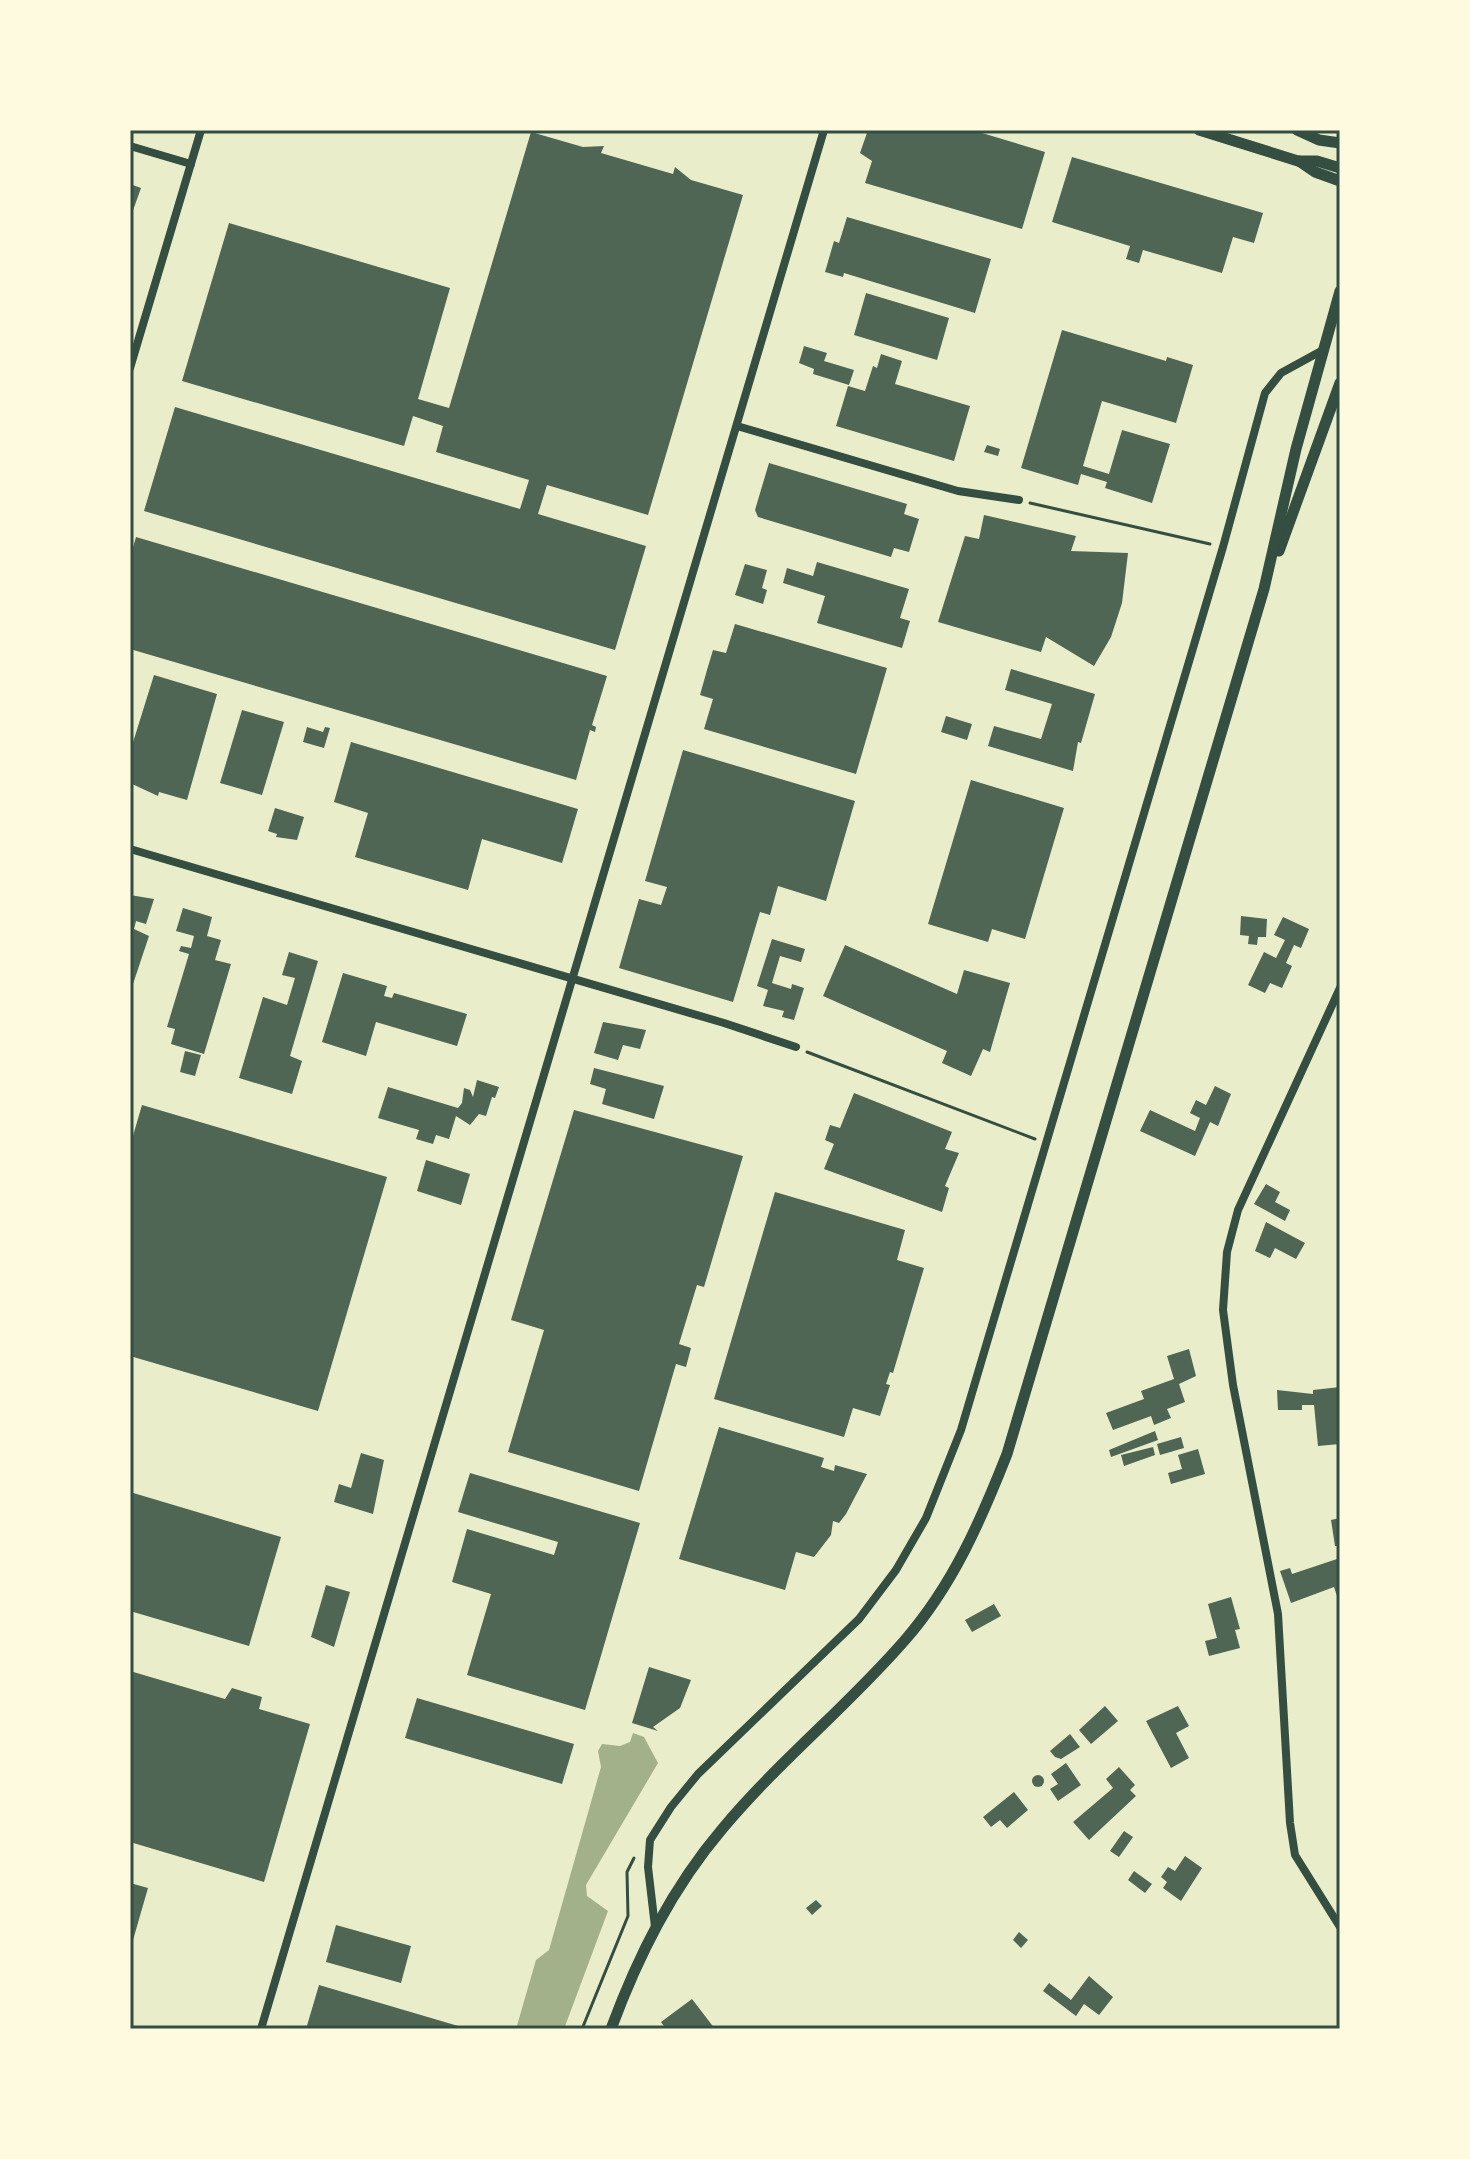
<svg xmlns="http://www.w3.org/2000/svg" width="1470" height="2159" font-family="Cabin,sans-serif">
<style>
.water{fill:#a3b18a}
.building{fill:#4f6655}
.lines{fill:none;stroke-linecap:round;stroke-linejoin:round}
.path{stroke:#344e41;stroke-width:3}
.minor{stroke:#344e41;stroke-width:8}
.secondary{stroke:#344e41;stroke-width:11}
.neatline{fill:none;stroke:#344e41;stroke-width:3}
</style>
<rect width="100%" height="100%" fill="#e9edc9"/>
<polygon class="water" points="633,1733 644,1737 658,1763 586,1885 587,1896 608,1911 564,2029 516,2029 536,1960 549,1950 601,1767 598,1751 602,1744 620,1746 630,1742"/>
<g class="building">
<polygon points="868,130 972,130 1045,152 1022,229 865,183 872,161 860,153"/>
<polygon points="531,132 583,147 604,146 601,153 673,174 675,167 691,180 743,195 648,515 547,485 538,514 646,546 615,650 144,511 175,407 520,509 529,480 436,452 443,426 413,416 404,446 182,381 229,223 450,288 418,399 449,408"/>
<polygon points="1072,157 1263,213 1254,243 1233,237 1222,273 1143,250 1139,263 1126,259 1130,246 1052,222"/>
<polygon points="130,184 141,188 131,216 130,216"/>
<polygon points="847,217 991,259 975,313 844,273 843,277 825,272 834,241 839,243"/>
<polygon points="866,293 949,318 937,360 854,335"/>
<polygon points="1062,330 1166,361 1167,357 1193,365 1176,423 1102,401 1083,466 1109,474 1122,430 1170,444 1152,503 1105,488 1107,482 1081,474 1078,485 1021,468"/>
<polygon points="804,346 827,353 824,361 854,370 849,385 813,374 814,369 799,363"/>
<polygon points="881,354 902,361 895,384 970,406 954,461 836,426 848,386 865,391 873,366 877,368"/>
<polygon points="987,445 1000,449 998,456 984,452"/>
<polygon points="769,463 907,504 904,514 919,519 909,552 894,548 891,557 758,517 755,510"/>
<polygon points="984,515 1076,536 1071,551 1128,553 1122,603 1111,637 1094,666 1046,637 1041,652 938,622 965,536 979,539"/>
<polygon points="136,537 607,676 592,725 596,727 595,732 590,730 576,780 130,649 130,558"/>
<polygon points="817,562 909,589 900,618 910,621 902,648 817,623 825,596 783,583 787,568 813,576"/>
<polygon points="745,564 767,570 762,588 767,590 763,604 735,595"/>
<polygon points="735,624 887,668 856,774 704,729 713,699 700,695 707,670 713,650 726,653"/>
<polygon points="1011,669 1095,694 1081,743 1078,742 1073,771 988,746 994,726 1041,739 1052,704 1005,690"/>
<polygon points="154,675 217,694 187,800 159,792 158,796 130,783 130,752"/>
<polygon points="242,710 284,722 262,795 220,783"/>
<polygon points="946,716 972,724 967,740 941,732"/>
<polygon points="307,727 323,732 325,727 330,728 324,748 303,742"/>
<polygon points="351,742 578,809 562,863 482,839 468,890 355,857 368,813 334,802"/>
<polygon points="683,750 855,801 826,901 778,886 770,915 760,912 733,1002 619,968 639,899 661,905 667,887 645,881"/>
<polygon points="971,780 1064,808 1025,939 992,929 988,942 928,924"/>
<polygon points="275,808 304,817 297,840 276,837 277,834 268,831"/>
<polygon points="130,895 154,899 146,924 136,921 134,929 149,936 131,990"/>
<polygon points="183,908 212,917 207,936 221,940 215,960 231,964 204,1054 171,1044 175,1029 167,1027 189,954 179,951 181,946 191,948 194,936 176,931"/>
<polygon points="1241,916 1267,919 1266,937 1258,937 1257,945 1248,944 1249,936 1240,935"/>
<polygon points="1283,917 1309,929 1301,948 1294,945 1286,963 1292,966 1282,988 1270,983 1265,993 1248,985 1264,952 1276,958 1285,940 1274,935"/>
<polygon points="772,939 805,949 801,962 780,956 772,983 791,989 792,984 804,988 794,1020 782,1017 784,1011 763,1006 768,990 757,986"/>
<polygon points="845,945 957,994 964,970 1010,983 990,1052 983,1049 971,1076 942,1063 947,1051 823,996"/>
<polygon points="289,952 318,961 290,1056 302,1061 292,1094 239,1078 263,997 287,1005 295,978 282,975"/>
<polygon points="343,973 387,986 384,996 392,998 394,993 467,1014 457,1046 376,1022 366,1056 322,1042"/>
<polygon points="603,1022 646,1030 640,1049 623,1045 618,1060 594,1053"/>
<polygon points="185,1051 201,1055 195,1076 180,1072"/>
<polygon points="594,1068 664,1086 654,1119 602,1104 606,1089 590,1084"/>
<polygon points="477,1080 499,1087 495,1098 492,1097 486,1116 479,1114 470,1125 456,1116 449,1139 436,1135 433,1144 416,1139 419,1130 378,1118 388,1087 458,1108 462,1103 464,1088 470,1090 473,1097"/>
<polygon points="1215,1086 1231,1094 1218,1126 1210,1122 1195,1156 1140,1131 1150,1110 1195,1131 1200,1118 1190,1113 1196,1100 1206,1105"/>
<polygon points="854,1093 952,1132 945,1149 959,1153 945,1186 949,1188 942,1212 824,1169 834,1144 825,1140 830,1125 840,1128"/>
<polygon points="142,1105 387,1177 318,1411 130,1356 130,1146"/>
<polygon points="574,1110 743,1156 704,1287 697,1285 679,1344 691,1348 686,1367 676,1364 639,1491 508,1452 544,1330 511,1320"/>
<polygon points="426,1160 470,1174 461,1205 417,1191"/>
<polygon points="1266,1184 1280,1192 1275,1202 1290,1210 1285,1221 1254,1204"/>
<polygon points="775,1192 905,1230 897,1260 924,1268 893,1373 890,1372 886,1384 890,1385 880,1416 853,1408 844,1437 714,1399"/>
<polygon points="1266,1222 1305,1243 1296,1259 1275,1248 1270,1258 1255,1251"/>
<polygon points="1189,1349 1196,1376 1179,1384 1185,1402 1167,1409 1171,1418 1154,1425 1151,1416 1113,1430 1106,1413 1144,1399 1141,1391 1174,1379 1167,1356"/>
<polygon points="1340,1387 1340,1444 1318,1446 1314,1405 1302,1405 1302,1410 1278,1410 1277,1390 1313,1394 1313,1390"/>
<polygon points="719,1427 824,1458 821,1467 834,1471 835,1465 867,1474 846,1514 839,1523 833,1521 831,1535 814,1557 796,1552 785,1590 679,1559"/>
<polygon points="1155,1431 1158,1440 1111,1457 1109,1450"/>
<polygon points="1181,1437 1184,1448 1160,1455 1157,1444"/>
<polygon points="1153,1447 1155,1455 1124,1466 1121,1455"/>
<polygon points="1198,1449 1205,1474 1171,1484 1168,1473 1182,1469 1178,1455"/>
<polygon points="361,1453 384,1460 373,1514 334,1502 339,1484 351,1488"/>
<polygon points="470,1473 640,1523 585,1710 467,1675 491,1594 452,1582 467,1529 554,1555 558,1542 458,1512"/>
<polygon points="130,1492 281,1537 249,1646 130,1611"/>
<polygon points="1340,1518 1340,1546 1335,1546 1331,1520"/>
<polygon points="1340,1558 1340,1605 1334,1587 1291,1603 1280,1571 1290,1568 1292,1574"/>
<polygon points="326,1585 350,1592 334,1647 311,1637"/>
<polygon points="1231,1597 1240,1629 1235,1630 1240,1648 1209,1656 1205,1641 1217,1638 1208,1604"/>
<polygon points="994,1604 1001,1616 972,1632 965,1620"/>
<polygon points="649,1667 691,1680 680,1708 653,1727 658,1731 632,1723"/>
<polygon points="130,1671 225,1699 232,1688 262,1697 259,1709 310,1724 264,1882 130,1842"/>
<polygon points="417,1698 574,1744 562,1784 405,1738"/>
<polygon points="1105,1706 1118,1721 1091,1744 1079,1730"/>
<polygon points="1178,1706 1189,1726 1176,1733 1189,1758 1171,1768 1146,1721"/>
<polygon points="1070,1734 1080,1747 1061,1759 1055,1757 1050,1751"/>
<polygon points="1066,1763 1081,1785 1058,1801 1050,1789 1058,1784 1051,1774"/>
<polygon points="1119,1767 1135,1785 1130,1790 1136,1796 1089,1840 1073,1822 1113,1788 1106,1779"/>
<circle cx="1038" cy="1781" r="6"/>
<polygon points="1014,1792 1028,1810 1007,1828 1000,1820 991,1827 983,1817"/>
<polygon points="1124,1831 1133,1837 1119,1857 1110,1851"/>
<polygon points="1185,1856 1202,1868 1181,1901 1163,1888 1167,1882 1161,1877 1168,1867 1175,1871"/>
<polygon points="1134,1871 1152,1884 1145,1893 1128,1880"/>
<polygon points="130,1883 148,1888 131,1947 130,1946"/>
<polygon points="816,1900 822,1906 812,1915 806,1908"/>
<polygon points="336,1925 411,1946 401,1983 326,1962"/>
<polygon points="1019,1932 1028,1940 1021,1948 1013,1940"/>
<polygon points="1089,1976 1113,1997 1099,2015 1084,2004 1076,2016 1043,1991 1049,1983 1071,2000"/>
<polygon points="319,1985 465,2028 465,2029 306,2029"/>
<polygon points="692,1999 715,2029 666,2029 661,2022"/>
</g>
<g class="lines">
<g class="path">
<polyline points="1030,503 1210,544"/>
<polyline points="807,1052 1035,1139"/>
<polyline points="582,2029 628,1916 627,1872 634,1858"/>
</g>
<g class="minor">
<polyline points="130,146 191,164"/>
<polyline points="130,368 201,130"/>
<polyline points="737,426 958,491 1019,500"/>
<polyline points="130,849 724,1023 796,1047"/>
<polyline points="1340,988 1238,1210 1227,1252 1223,1310 1233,1385 1278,1614 1290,1823 1295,1855 1340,1927"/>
<polyline points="655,1927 648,1867 650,1840 671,1807 698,1774 859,1619 896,1570 926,1518 961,1430 1223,547 1265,393 1281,373 1323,350"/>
<polyline points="261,2029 824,130"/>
</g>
<g class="secondary">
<polyline points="1199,130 1298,161 1317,161 1340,168"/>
<polyline points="1297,130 1319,140 1340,143"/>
<polyline points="1299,161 1315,172 1340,181"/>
<polyline points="1279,551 1340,383"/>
<path d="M611 2029C638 1956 672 1888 723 1828 779 1761 848 1706 905 1640 953 1585 981 1520 1007 1454L1264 589 1296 449 1340 291"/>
</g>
</g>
<rect width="1470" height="2159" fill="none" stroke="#fefae0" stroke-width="264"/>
<rect x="132" y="132" width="1206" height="1895" class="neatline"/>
</svg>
